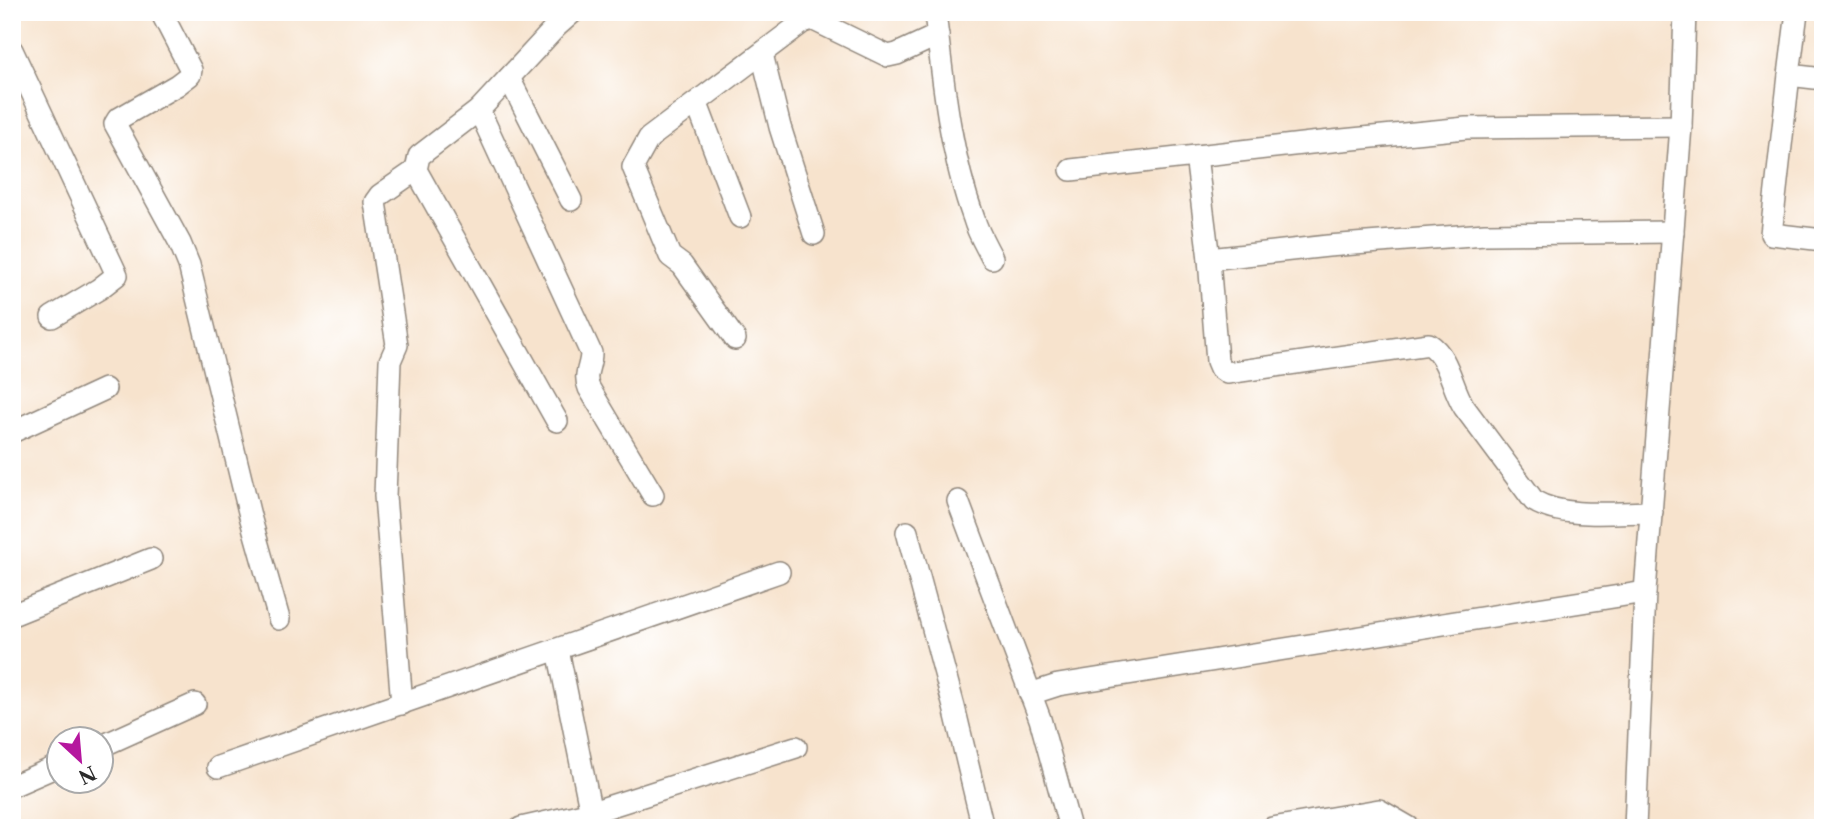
<svg xmlns="http://www.w3.org/2000/svg" width="1835" height="840" font-family="'Libre Caslon Text',serif">
<style>
.lines{fill:none;stroke-linecap:round;stroke-linejoin:round}
.street-casing{stroke:#91877c;stroke-width:24}
.street{stroke:#fff;stroke-width:21}
</style>
<rect width="100%" height="100%" fill="#fff"/>
<filter id="ink" filterUnits="userSpaceOnUse"><feTurbulence type="fractalNoise" baseFrequency=".0143" numOctaves="2"/><feDisplacementMap in="SourceGraphic" scale="14" xChannelSelector="R" yChannelSelector="G"/><feConvolveMatrix kernelMatrix="1 2 1 2 8 2 1 2 1" color-interpolation-filters="sRGB"/></filter>
<filter id="wash" filterUnits="userSpaceOnUse"><feTurbulence type="fractalNoise" baseFrequency=".00686" numOctaves="4" result="noise"/><feDisplacementMap in="SourceGraphic" scale="28" xChannelSelector="R" yChannelSelector="G"/><feGaussianBlur stdDeviation="1.57" result="paint"/><feColorMatrix in="noise" values="0 0 0 0 0 0 0 0 0 0 0 0 0 0 0 0 0 1.4 0 .05"/><feComposite in="paint" operator="in"/></filter>
<g filter="url(#wash)">
<rect width="100%" height="100%" fill="#f7e3cd"/>
</g>
<g filter="url(#ink)">
<g class="lines">
<defs>
<g id="street">
<polyline points="161,12 191,70 190,75 177,85 118,119 115,124 180,243 189,265 250,516 279,619"/>
<path d="M573 12 556 27 479 110 591 353C591 367 583 374 589 388L653 495"/>
<path d="M935 12C943 82 950 153 974 219 978 233 986 246 992 258"/>
<polyline points="12,50 117,275 99,289 52,317"/>
<polyline points="762,54 780,127 814,234"/>
<polyline points="1789,75 1797,12"/>
<polyline points="509,78 571,200"/>
<polyline points="1823,79 1789,75 1771,234 1823,240"/>
<polyline points="697,104 740,217"/>
<polyline points="479,110 419,156 416,170 557,421"/>
<path d="M1196 156 1209 259 1217 361 1220 368 1227 373 1429 344C1449 357 1451 386 1464 407L1534 501C1564 519 1617 512 1652 512"/>
<polyline points="1071,170 1311,143 1466,128 1681,126"/>
<polyline points="1209,259 1328,246 1485,234 1673,232"/>
<polyline points="735,339 682,265 670,256 633,167 649,138 803,22 812,19 888,56 897,54 938,35"/>
<polyline points="12,432 105,389"/>
<polyline points="958,501 1040,719 1070,828"/>
<polyline points="907,532 954,707 983,828"/>
<polyline points="12,615 151,559"/>
<polyline points="558,650 594,828"/>
<polyline points="1030,694 1058,685 1645,592"/>
<polyline points="402,704 385,496 390,361 397,345 375,202 380,195 416,170"/>
<polyline points="102,746 195,704"/>
<polyline points="218,767 779,572"/>
<polyline points="12,786 60,765"/>
<polyline points="521,828 592,812 796,747"/>
<polyline points="1272,828 1379,810 1410,828"/>
<polyline points="1635,828 1645,592 1681,126 1685,12"/>
</g>
</defs>
<use href="#street" class="street-casing"/>
<use href="#street" class="street"/>
</g>
</g>
<rect width="1835" height="840" fill="none" stroke="#fff" stroke-width="42"/>
<g transform="translate(80 760) rotate(154)"><circle r="33" fill="#ffffff" stroke="#aaaaaa" stroke-width="2"/>
<path d="M0-5L12 26L0 18L-12 26Z" fill="#b5179e"/>
<text y="-10" font-size="19" font-weight="bold" text-anchor="middle" fill="#2b2b2b">N</text>
</g>
</svg>
